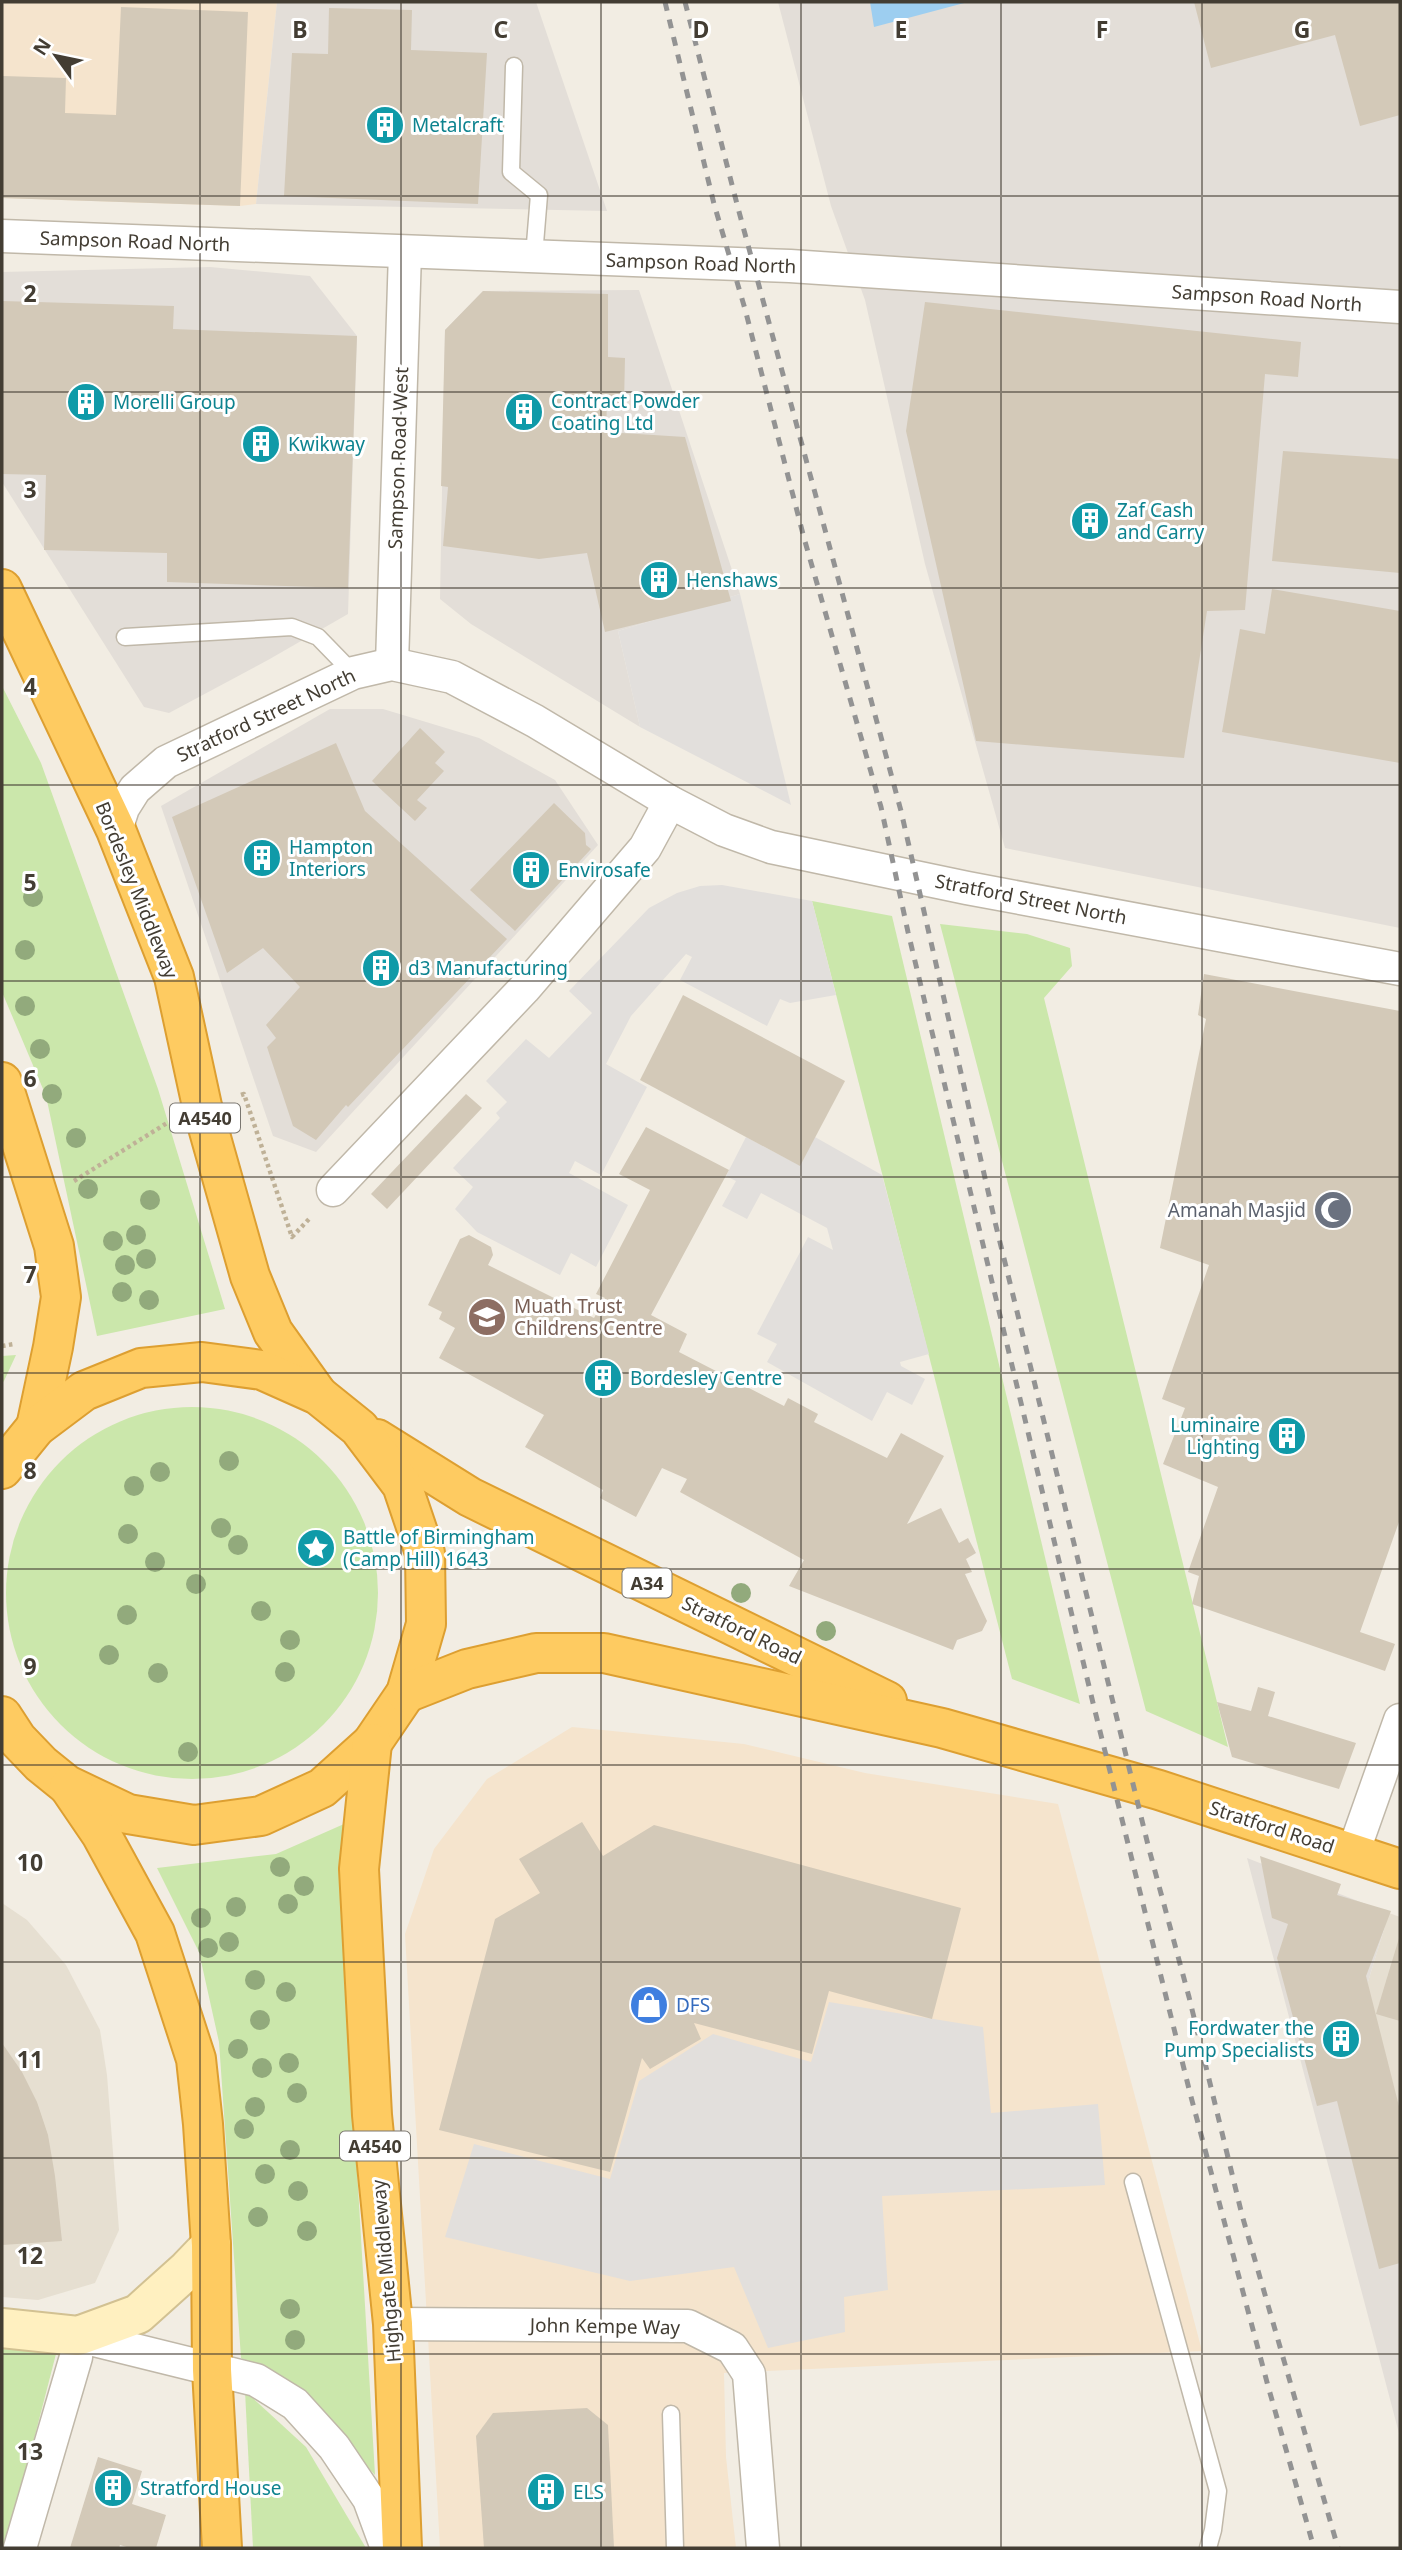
<svg xmlns="http://www.w3.org/2000/svg" width="1402" height="2550" font-family="'Noto Sans',sans-serif">
<style>
.residential{fill:#e6dfd1}
.commercial{fill:#f5e4cd}
.industrial{fill:#e3ded8}
.green{fill:#cbe7ab}
.parking{fill:#e2dfdc}
.water{fill:#9dcef0}
.building{fill:#d3c9b8}
.lines{fill:none;stroke-linecap:round;stroke-linejoin:round}
.lane-casing{stroke:#c0b8a9;stroke-width:19}
.street-casing{stroke:#c0b8a9;stroke-width:35}
.secondary-casing{stroke:#d2c192;stroke-width:42}
.highway-casing{stroke:#dd9f31;stroke-width:42}
.path{stroke:#bfb197;stroke-width:4.5;stroke-dasharray:3.5 3.5;stroke-linecap:butt}
.lane{stroke:#fff;stroke-width:16}
.street{stroke:#fff;stroke-width:32}
.secondary{stroke:#fff0c0;stroke-width:38}
.highway{stroke:#fecb61;stroke-width:38}
.rail{stroke:#939393;stroke-width:5;stroke-dasharray:9 9;stroke-linecap:butt}
.tree{fill:#92aa7c}
.grid{fill:none;stroke:#433d33;stroke-width:2;stroke-opacity:0.55}
.labels{text-anchor:middle;dominant-baseline:central;stroke-width:6;stroke-linejoin:round;paint-order:stroke}
.shield{fill:#fff;stroke:#7b7770;stroke-width:2}
.shield-label{font-size:18px;font-weight:bold;fill:#433d33}
.culture-label{font-size:19px;fill:#0d838f;stroke:#fff;text-anchor:start}
.street-label{font-size:19px;fill:#433d33;stroke:#fff}
.worship-label{font-size:19px;fill:#5b616d;stroke:#fff;text-anchor:end}
.education-label{font-size:19px;fill:#785e54;stroke:#fff;text-anchor:start}
.shop-label{font-size:19px;fill:#366cbe;stroke:#fff;text-anchor:start}
.grid-label{font-size:23px;text-anchor:middle;font-weight:bold;fill:#433d33;stroke:#fff;stroke-width:6;stroke-linejoin:round;paint-order:stroke}
</style>
<rect width="100%" height="100%" fill="#f2ede3"/>
<g class="residential">
<polygon points="2,1903 27,1920 66,1965 100,2030 107,2075 119,2230 95,2283 38,2300 2,2297"/>
<polygon points="1389,1913 1400,1917 1400,2111 1367,1985"/>
</g>
<g class="commercial">
<polygon points="2,2 277,2 256,204 240,206 2,198"/>
<polygon points="572,1727 744,1744 865,1773 1058,1804 1202,2351 724,2373 726,2457 736,2548 440,2548 405,1934 434,1849 487,1779"/>
</g>
<g class="industrial">
<polygon points="277,2 536,2 607,211 256,204"/>
<polygon points="778,2 1400,2 1400,928 1005,848 925,564 865,300 831,206"/>
<polygon points="210,267 310,276 357,336 348,614 268,660 169,713 144,707 2,482 2,272"/>
<polygon points="639,290 740,594 618,631 640,727 471,624 440,599 445,330 483,291"/>
<polygon points="330,709 383,709 479,738 555,780 598,845 316,1152 273,1136 161,806"/>
<polygon points="1247,1858 1389,1913 1367,1985 1400,2112 1400,2437"/>
</g>
<g class="green">
<polygon points="2,686 41,763 158,1089 225,1309 97,1336 46,1096 2,992"/>
<polygon points="812,901 892,916 1080,1704 1012,1679"/>
<polygon points="940,924 1027,934 1070,948 1072,966 1044,998 1228,1747 1146,1711"/>
<polygon points="16,1355 4,1381 2,1383 2,1356"/>
<circle cx="192" cy="1593" r="186"/>
<polygon points="344,1824 348,2017 375,2475 290,2386 241,2358 219,2042 199,1952 157,1868 276,1854"/>
<polygon points="2,2346 57,2350 6,2548 2,2548"/>
<polygon points="245,2391 306,2447 366,2548 253,2548"/>
</g>
<g class="parking">
<polygon points="740,594 791,805 640,727 618,631"/>
<polygon points="722,885 812,901 836,995 790,1003 780,999 767,1026 680,980 692,957 686,954 631,1016 606,1064 647,1087 601,1175 575,1161 569,1173 628,1205 596,1267 571,1253 560,1275 477,1232 455,1209 473,1187 453,1168 500,1118 496,1113 507,1102 486,1081 526,1039 549,1058 592,1013 569,991 649,908 677,893 700,886"/>
<polygon points="746,1137 799,1165 815,1137 882,1175 929,1354 900,1362 901,1366 925,1379 912,1405 887,1392 872,1421 767,1362 777,1344 757,1334 808,1237 833,1250 827,1228 761,1193 747,1219 722,1206 736,1181 726,1176"/>
<polygon points="829,2002 983,2027 991,2113 1098,2104 1105,2185 882,2196 888,2290 844,2297 845,2332 768,2348 734,2267 630,2281 445,2237 474,2144 610,2179 639,2081 713,2034 811,2062"/>
</g>
<polygon class="water" points="870,2 968,2 874,27"/>
<g class="building">
<polygon points="1194,2 1400,2 1400,115 1360,126 1335,35 1211,68"/>
<polygon points="121,7 248,12 240,206 2,198 3,76 66,78 65,113 116,115"/>
<polygon points="329,8 412,10 411,50 487,53 478,204 284,196 292,53 328,54"/>
<polygon points="483,291 608,294 608,357 625,358 624,403 607,402 606,432 685,437 731,601 605,632 587,553 539,559 443,546 448,487 441,486 445,330"/>
<polygon points="2,301 174,306 173,329 357,336 348,588 167,582 167,553 44,550 46,475 2,474"/>
<polygon points="925,302 1301,342 1298,377 1265,374 1245,610 1207,611 1184,758 976,741 906,431"/>
<polygon points="1283,451 1400,459 1400,573 1272,561"/>
<polygon points="1272,589 1400,611 1400,763 1222,732 1240,629 1265,634"/>
<polygon points="420,728 445,752 435,763 444,771 417,800 427,808 415,821 372,781"/>
<polygon points="336,743 365,811 507,939 348,1107 346,1105 316,1140 293,1126 267,1047 276,1038 266,1025 300,987 263,948 227,973 172,817"/>
<polygon points="554,803 585,833 586,845 591,849 515,931 470,890"/>
<polygon points="1204,974 1400,1011 1400,1519 1360,1632 1395,1644 1385,1671 1192,1604 1199,1576 1188,1572 1218,1487 1163,1464 1185,1408 1162,1399 1209,1265 1160,1248 1206,1019 1198,1015"/>
<polygon points="683,995 845,1081 800,1166 640,1080"/>
<polygon points="466,1094 482,1108 387,1209 371,1194"/>
<polygon points="646,1127 729,1170 651,1315 687,1334 679,1352 784,1406 788,1398 818,1414 814,1422 887,1458 901,1433 944,1456 907,1524 941,1508 959,1543 968,1538 976,1553 966,1559 972,1572 965,1574 987,1621 982,1631 957,1640 953,1650 789,1586 804,1560 680,1492 687,1479 662,1468 636,1517 600,1498 603,1490 525,1447 544,1415 439,1358 455,1328 439,1319 442,1312 428,1305 460,1239 469,1235 491,1247 493,1255 488,1265 594,1318 605,1298 596,1294 650,1190 619,1174"/>
<polygon points="1258,1687 1275,1692 1268,1716 1356,1743 1339,1789 1232,1757 1217,1702 1251,1711"/>
<polygon points="582,1822 603,1856 654,1825 961,1908 932,2019 829,1991 812,2054 694,2023 701,2039 650,2069 642,2058 610,2172 439,2130 495,1919 540,1893 519,1859"/>
<polygon points="1260,1856 1341,1884 1337,1895 1391,1911 1366,1976 1400,2110 1400,2263 1379,2269 1337,2101 1317,2106 1277,1958 1288,1924 1272,1918"/>
<polygon points="1400,1935 1400,2021 1376,2014"/>
<polygon points="2,2043 22,2072 37,2102 48,2135 55,2176 62,2241 2,2245"/>
<polygon points="587,2408 608,2425 614,2548 484,2548 476,2436 493,2413"/>
<polygon points="98,2457 142,2471 132,2504 166,2515 156,2548 130,2548 120,2545 119,2548 70,2548"/>
</g>
<g class="lines">
<defs>
<g id="lane">
<polyline points="514,66 511,172 539,195 534,256"/>
<polyline points="125,637 292,627 318,637 353,673"/>
<polyline points="1133,2182 1218,2491 1213,2530 1208,2548"/>
<polyline points="671,2414 675,2548"/>
</g>
<g id="street">
<polyline points="2,236 790,266 1400,307"/>
<polyline points="392,664 405,252"/>
<polyline points="116,830 123,808 135,789 166,762 353,673 392,664 452,677 535,721 670,802 724,830 771,847 967,888 1400,969"/>
<polyline points="333,1190 524,989 645,848 670,802"/>
<polyline points="1353,1853 1400,1720"/>
<polyline points="393,2324 688,2326 732,2348 749,2374 763,2548"/>
<polyline points="20,2548 76,2357 78,2336 256,2380 295,2404 334,2447 369,2499 387,2548"/>
</g>
<polyline id="secondary" points="2,2328 78,2336 138,2314 188,2269 211,2245"/>
<g id="highway">
<polyline points="2,589 116,830 174,977 202,1106 250,1276 273,1332 318,1395"/>
<polyline points="2,1082 54,1246 61,1297 53,1347 36,1427"/>
<polyline points="377,1439 470,1497 887,1701"/>
<polyline points="2,1469 36,1427 84,1391 141,1368 202,1362 262,1370 318,1395 359,1428 402,1485 425,1553 426,1624 406,1693 372,1743 322,1788 261,1816 194,1825 128,1814 67,1785 41,1764 17,1739 2,1716"/>
<polyline points="406,1693 467,1669 536,1653 604,1653 942,1728 1159,1790 1400,1869"/>
<polyline points="372,1743 359,1869 372,2115 393,2324 402,2548"/>
<polyline points="69,1787 101,1834 155,1933 196,2059 203,2124 211,2245 212,2370 222,2548"/>
</g>
</defs>
<use href="#lane" class="lane-casing"/>
<use href="#street" class="street-casing"/>
<use href="#secondary" class="secondary-casing"/>
<use href="#highway" class="highway-casing"/>
<g class="path">
<polyline points="241,1095 244,1094 292,1237 310,1218"/>
<polyline points="74,1181 167,1123"/>
<polyline points="2,1346 14,1344"/>
</g>
<use href="#lane" class="lane"/>
<use href="#street" class="street"/>
<use href="#secondary" class="secondary"/>
<use href="#highway" class="highway"/>
<g class="rail">
<polyline points="665,2 714,204 745,309 804,538 881,807 908,932 1094,1707 1190,2093 1268,2386 1314,2548"/>
<polyline points="685,2 738,208 901,811 996,1226 1149,1849 1189,1997 1242,2215 1338,2548"/>
</g>
</g>
<g class="tree">
<circle cx="33" cy="897" r="10"/>
<circle cx="25" cy="950" r="10"/>
<circle cx="25" cy="1006" r="10"/>
<circle cx="40" cy="1049" r="10"/>
<circle cx="52" cy="1094" r="10"/>
<circle cx="76" cy="1138" r="10"/>
<circle cx="88" cy="1189" r="10"/>
<circle cx="150" cy="1200" r="10"/>
<circle cx="136" cy="1235" r="10"/>
<circle cx="113" cy="1241" r="10"/>
<circle cx="146" cy="1259" r="10"/>
<circle cx="125" cy="1265" r="10"/>
<circle cx="122" cy="1292" r="10"/>
<circle cx="149" cy="1300" r="10"/>
<circle cx="229" cy="1461" r="10"/>
<circle cx="160" cy="1472" r="10"/>
<circle cx="134" cy="1486" r="10"/>
<circle cx="221" cy="1528" r="10"/>
<circle cx="128" cy="1534" r="10"/>
<circle cx="238" cy="1545" r="10"/>
<circle cx="155" cy="1562" r="10"/>
<circle cx="196" cy="1584" r="10"/>
<circle cx="741" cy="1593" r="10"/>
<circle cx="261" cy="1611" r="10"/>
<circle cx="127" cy="1615" r="10"/>
<circle cx="826" cy="1631" r="10"/>
<circle cx="290" cy="1640" r="10"/>
<circle cx="109" cy="1655" r="10"/>
<circle cx="285" cy="1672" r="10"/>
<circle cx="158" cy="1673" r="10"/>
<circle cx="188" cy="1752" r="10"/>
<circle cx="280" cy="1867" r="10"/>
<circle cx="304" cy="1886" r="10"/>
<circle cx="288" cy="1904" r="10"/>
<circle cx="236" cy="1907" r="10"/>
<circle cx="201" cy="1918" r="10"/>
<circle cx="229" cy="1942" r="10"/>
<circle cx="208" cy="1948" r="10"/>
<circle cx="255" cy="1980" r="10"/>
<circle cx="286" cy="1992" r="10"/>
<circle cx="260" cy="2020" r="10"/>
<circle cx="238" cy="2049" r="10"/>
<circle cx="289" cy="2063" r="10"/>
<circle cx="262" cy="2068" r="10"/>
<circle cx="297" cy="2093" r="10"/>
<circle cx="255" cy="2107" r="10"/>
<circle cx="244" cy="2129" r="10"/>
<circle cx="290" cy="2150" r="10"/>
<circle cx="265" cy="2174" r="10"/>
<circle cx="298" cy="2191" r="10"/>
<circle cx="258" cy="2217" r="10"/>
<circle cx="307" cy="2231" r="10"/>
<circle cx="290" cy="2309" r="10"/>
<circle cx="295" cy="2340" r="10"/>
</g>
<path class="grid" d="M200 2V2548M401 2V2548M601 2V2548M801 2V2548M1001 2V2548M1202 2V2548M2 196H1400M2 392H1400M2 588H1400M2 785H1400M2 981H1400M2 1177H1400M2 1373H1400M2 1569H1400M2 1765H1400M2 1962H1400M2 2158H1400M2 2354H1400"/>
<defs>
<symbol id="building-disc" viewBox="-11 -11 22 22"><circle r="9.5" fill="#0f9aa8" stroke="#fff"/><path d="M-4-6H4V6H1V3H-1V6H-4ZM-2.5-4.3h1.7v1.8h-1.7ZM.8-4.3h1.7v1.8H.8ZM-2.5-1h1.7V.8h-1.7ZM.8-1h1.7V.8H.8Z" fill="#fff"/></symbol>
<symbol id="mosque-disc" viewBox="-11 -11 22 22"><circle r="9.5" fill="#6b7280" stroke="#fff"/><path d="M3.5-4.9A6 6 0 1 0 3.5 4.9A5 5 0 1 1 3.5-4.9Z" fill="#fff"/></symbol>
<symbol id="school-disc" viewBox="-11 -11 22 22"><circle r="9.5" fill="#8d6e63" stroke="#fff"/><path d="M0-5L7-2L0 1L-7-2ZM-4 1L0 2.5L4 1V4Q0 6-4 4Z" fill="#fff"/></symbol>
<symbol id="sight-disc" viewBox="-11 -11 22 22"><circle r="9.5" fill="#0f9aa8" stroke="#fff"/><path d="M0-6L1.8-2.2L6-1.7L2.9 1.2L3.7 5.4L0 3.3L-3.7 5.4L-2.9 1.2L-6-1.7L-1.8-2.2Z" fill="#fff"/></symbol>
<symbol id="shop-disc" viewBox="-11 -11 22 22"><circle r="9.5" fill="#3f7fe0" stroke="#fff"/><path d="M-5-2.5h2.3a2.7 3.5 0 0 1 5.4 0H5L5.5 6h-11ZM-1.5-2.5h3a1.5 2.3 0 0 0-3 0Z" fill="#fff"/></symbol>
</defs>
<g fill-rule="evenodd">
<use href="#building-disc" x="363" y="103" width="44" height="44"/>
<use href="#building-disc" x="64" y="380" width="44" height="44"/>
<use href="#building-disc" x="502" y="390" width="44" height="44"/>
<use href="#building-disc" x="239" y="422" width="44" height="44"/>
<use href="#building-disc" x="1068" y="499" width="44" height="44"/>
<use href="#building-disc" x="637" y="558" width="44" height="44"/>
<use href="#building-disc" x="240" y="836" width="44" height="44"/>
<use href="#building-disc" x="509" y="848" width="44" height="44"/>
<use href="#building-disc" x="359" y="946" width="44" height="44"/>
<use href="#mosque-disc" x="1311" y="1188" width="44" height="44"/>
<use href="#school-disc" x="465" y="1295" width="44" height="44"/>
<use href="#building-disc" x="581" y="1356" width="44" height="44"/>
<use href="#building-disc" x="1265" y="1414" width="44" height="44"/>
<use href="#sight-disc" x="294" y="1526" width="44" height="44"/>
<use href="#shop-disc" x="627" y="1983" width="44" height="44"/>
<use href="#building-disc" x="1319" y="2017" width="44" height="44"/>
<use href="#building-disc" x="91" y="2466" width="44" height="44"/>
<use href="#building-disc" x="524" y="2470" width="44" height="44"/>
</g>
<g class="labels">
<g class="shield">
<rect x="170" y="1103.5" width="70" height="29" rx="5"/>
<rect x="622.5" y="1568.5" width="49" height="29" rx="5"/>
<rect x="340" y="2131.5" width="70" height="29" rx="5"/>
</g>
<g class="shield-label">
<text x="205" y="1118">A4540</text>
<text x="647" y="1583">A34</text>
<text x="375" y="2146">A4540</text>
</g>
<g class="culture-label">
<text x="412" y="125">Metalcraft</text>
<text x="551" y="401">Contract Powder<tspan x="551" dy="22">Coating Ltd</tspan></text>
<text x="113" y="402">Morelli Group</text>
<text x="288" y="444">Kwikway</text>
<text x="1117" y="510">Zaf Cash<tspan x="1117" dy="22">and Carry</tspan></text>
<text x="686" y="580">Henshaws</text>
<text x="289" y="847">Hampton<tspan x="289" dy="22">Interiors</tspan></text>
<text x="558" y="870">Envirosafe</text>
<text x="408" y="968">d3 Manufacturing</text>
<text x="630" y="1378">Bordesley Centre</text>
<text x="1260" y="1425" text-anchor="end">Luminaire<tspan x="1260" dy="22">Lighting</tspan></text>
<text x="343" y="1537">Battle of Birmingham<tspan x="343" dy="22">(Camp Hill) 1643</tspan></text>
<text x="1314" y="2028" text-anchor="end">Fordwater the<tspan x="1314" dy="22">Pump Specialists</tspan></text>
<text x="140" y="2488">Stratford House</text>
<text x="573" y="2492">ELS</text>
</g>
<g class="street-label">
<text transform="translate(135 241) rotate(2)">Sampson Road North</text>
<text transform="translate(701 263) rotate(2)">Sampson Road North</text>
<text transform="translate(1267 298) rotate(4)">Sampson Road North</text>
<text transform="translate(398 458) rotate(-88)">Sampson Road West</text>
<text transform="translate(266 715) rotate(-25)">Stratford Street North</text>
<text transform="translate(137 890) rotate(68)">Bordesley Middleway</text>
<text transform="translate(1031 899) rotate(11)">Stratford Street North</text>
<text transform="translate(742 1630) rotate(26)">Stratford Road</text>
<text transform="translate(1272 1827) rotate(18)">Stratford Road</text>
<text transform="translate(386 2271) rotate(-95)">Highgate Middleway</text>
<text transform="translate(605 2326) rotate(1)">John Kempe Way</text>
</g>
<g class="worship-label">
<text x="1306" y="1210">Amanah Masjid</text>
</g>
<g class="education-label">
<text x="514" y="1306">Muath Trust<tspan x="514" dy="22">Childrens Centre</tspan></text>
</g>
<g class="shop-label">
<text x="676" y="2005">DFS</text>
</g>
</g>
<g class="grid-label">
<text x="300" y="38">B</text>
<text x="501" y="38">C</text>
<text x="701" y="38">D</text>
<text x="901" y="38">E</text>
<text x="1102" y="38">F</text>
<text x="1302" y="38">G</text>
<text x="30" y="302">2</text>
<text x="30" y="498">3</text>
<text x="30" y="695">4</text>
<text x="30" y="891">5</text>
<text x="30" y="1087">6</text>
<text x="30" y="1283">7</text>
<text x="30" y="1479">8</text>
<text x="30" y="1675">9</text>
<text x="30" y="1871">10</text>
<text x="30" y="2068">11</text>
<text x="30" y="2264">12</text>
<text x="30" y="2460">13</text>
</g>
<rect width="1402" height="2550" fill="none" stroke="#433d33" stroke-width="7"/>
<g transform="translate(56 56) rotate(303)" stroke="#ffffff" stroke-width="5" paint-order="stroke">
<path d="M0-5L12 26L0 18L-12 26Z" fill="#433d33"/>
<text y="-10" font-size="19" font-weight="bold" text-anchor="middle" fill="#433d33">N</text>
</g>
</svg>
